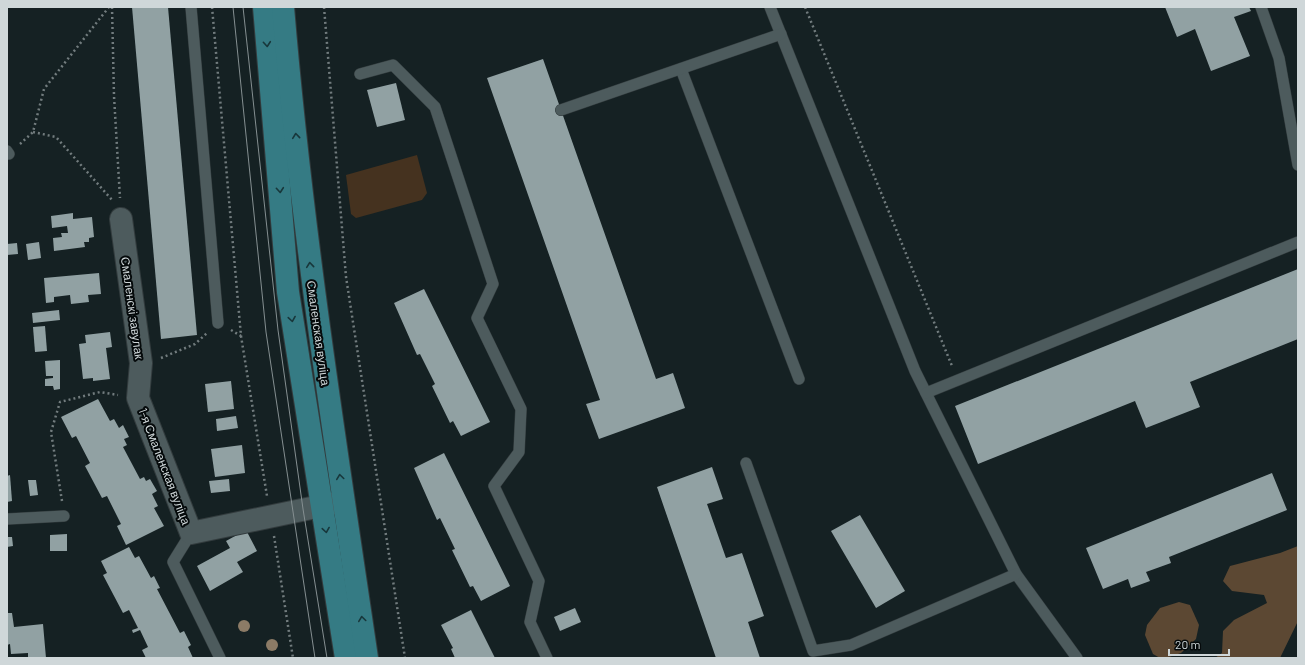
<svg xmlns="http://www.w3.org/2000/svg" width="1305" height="665" font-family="Barlow,sans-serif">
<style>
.green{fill:#45321f}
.forest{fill:#5c4833}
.building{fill:#91a1a3}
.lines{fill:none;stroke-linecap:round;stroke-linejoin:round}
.lane-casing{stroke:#333c3e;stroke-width:12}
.street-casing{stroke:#333c3e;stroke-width:24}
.primary-casing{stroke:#333c3e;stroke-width:24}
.path{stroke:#727c7e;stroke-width:2.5;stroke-dasharray:2 3;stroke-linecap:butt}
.lane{stroke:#4d5b5d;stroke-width:11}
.street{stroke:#4d5b5d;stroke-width:22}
.primary{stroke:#357b84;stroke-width:22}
.tram{stroke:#858f91;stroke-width:1}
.tree{fill:#8c7b66}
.oneway{stroke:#18373b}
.labels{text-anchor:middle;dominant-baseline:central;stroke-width:4;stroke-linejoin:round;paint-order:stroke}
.street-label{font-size:12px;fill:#cfd7d9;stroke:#050a0b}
</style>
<rect width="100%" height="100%" fill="#152123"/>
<polygon class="green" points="417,155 427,193 422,200 356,218 351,214 346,175"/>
<g class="forest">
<polygon points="1298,546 1298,621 1280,658 1215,658 1222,653 1223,631 1234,620 1267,603 1264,595 1232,591 1223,581 1230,566 1280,553"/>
<polygon points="1179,602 1190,605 1199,625 1196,639 1181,653 1166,658 1160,658 1153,654 1145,635 1147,625 1160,608"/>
</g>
<g class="building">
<polygon points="132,7 168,7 197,335 161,339"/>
<polygon points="1165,7 1249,7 1251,11 1234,17 1250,56 1211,71 1195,29 1177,37"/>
<polygon points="543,59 656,379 673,373 685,408 599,439 586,404 600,400 487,78"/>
<polygon points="396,83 405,120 377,127 367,90"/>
<polygon points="73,213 73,219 92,217 94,237 89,238 89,242 84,242 85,247 54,251 53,238 62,237 61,233 68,233 67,226 52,228 51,216"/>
<polygon points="39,242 41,258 28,260 26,244"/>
<polygon points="17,243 18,254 7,255 7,244"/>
<polygon points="1298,269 1298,339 1190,382 1200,407 1146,428 1135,401 978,464 955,406"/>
<polygon points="99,273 101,294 88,295 89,302 71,304 70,295 54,297 54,302 46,303 44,278"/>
<polygon points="424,289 490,422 461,436 453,421 450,423 432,386 435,384 420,354 417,355 394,303"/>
<polygon points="59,310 60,320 33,323 32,313"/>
<polygon points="45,326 47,351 35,352 33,327"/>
<polygon points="110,332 112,347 106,348 110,379 93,381 93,378 83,379 79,344 86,343 85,335"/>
<polygon points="60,360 60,389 54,390 53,386 45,386 45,379 53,378 53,376 46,376 45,361"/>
<polygon points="231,381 234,409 208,412 205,384"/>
<polygon points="98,399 110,421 114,419 119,428 123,425 129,437 124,439 127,445 123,447 140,479 144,477 146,481 150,479 157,491 152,494 158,506 154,508 164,526 126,545 117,526 121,524 107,496 102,498 85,466 90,463 76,436 72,438 61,417"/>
<polygon points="236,416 238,428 217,431 216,419"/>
<polygon points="242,445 245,473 215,477 211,449"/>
<polygon points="444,453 510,586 481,601 473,586 470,587 452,550 455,549 440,518 437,520 414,468"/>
<polygon points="712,467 723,499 707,504 726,558 742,553 764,616 748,622 760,658 716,658 657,487"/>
<polygon points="1272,473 1287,510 1169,557 1171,563 1146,572 1150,581 1131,588 1128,579 1103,589 1086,548"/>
<polygon points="10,475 12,501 7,502 7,476"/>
<polygon points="229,479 230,491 211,493 209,481"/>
<polygon points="28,480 36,480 38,495 30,496"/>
<polygon points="860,515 905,591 876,608 831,531"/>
<polygon points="246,530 257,551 237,562 243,572 210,591 197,566 230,548 226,541"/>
<polygon points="67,534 67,551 50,551 50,535"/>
<polygon points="7,537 12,537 13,546 7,547"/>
<polygon points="129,547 135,558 139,556 151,578 154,576 160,588 157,589 180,633 184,631 191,645 188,647 193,658 146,658 142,650 148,647 140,630 133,633 132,630 138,628 129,610 123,613 103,575 107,573 101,561"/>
<polygon points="575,608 581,622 560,631 554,617"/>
<polygon points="471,610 495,658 455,658 451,649 453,648 441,625"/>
<polygon points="7,613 12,613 14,627 43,624 46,658 28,658 28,653 11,654 10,644 7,645"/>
</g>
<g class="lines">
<defs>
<g id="lane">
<polyline points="191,7 218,323"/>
<polyline points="770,7 915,371 1016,574 1077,658"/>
<polyline points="1261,7 1279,58 1298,165"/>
<polyline points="681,69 799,379"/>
<polyline points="360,74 393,65 435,107 493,284 477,318 521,409 519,452 494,486 539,581 530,622 547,658"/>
<polyline points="561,110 781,34"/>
<polyline points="7,151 9,154"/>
<polyline points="926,393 1298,242"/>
<polyline points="746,463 813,651 851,645 1016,574"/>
<polyline points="7,519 64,516"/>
<polyline points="191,533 173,562 220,658"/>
</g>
<polyline id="street" points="121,219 141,363 138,398 191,533 340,502"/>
<g id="primary">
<polyline points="264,7 288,292 346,658"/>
<path d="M283 7C301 225 335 441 367 658"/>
</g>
</defs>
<use href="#lane" class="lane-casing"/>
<use href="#street" class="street-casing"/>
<use href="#primary" class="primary-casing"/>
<g class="path">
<polyline points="112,7 114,96 120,198"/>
<polyline points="212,7 241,336 267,496"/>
<polyline points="324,7 346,277 405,658"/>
<polyline points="805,7 952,366"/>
<polyline points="33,132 56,137 113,201"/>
<polyline points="20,144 33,132 44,89 109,7"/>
<polyline points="231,330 241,336"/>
<polyline points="161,358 195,344 207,333"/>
<polyline points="62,501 51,432 60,402 100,392 118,395"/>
<polyline points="274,536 293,658"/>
</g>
<use href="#lane" class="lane"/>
<use href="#street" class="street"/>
<use href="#primary" class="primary"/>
<g class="tram">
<polyline points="233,7 266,332 315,658"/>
<polyline points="243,7 278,330 303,509 327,658"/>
</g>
</g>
<g class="tree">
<circle cx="244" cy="626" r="6"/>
<circle cx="272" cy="645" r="6"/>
</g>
<defs><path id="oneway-chevron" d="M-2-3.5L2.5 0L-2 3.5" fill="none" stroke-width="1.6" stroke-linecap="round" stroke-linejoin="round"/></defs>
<g class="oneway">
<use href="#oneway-chevron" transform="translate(267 44) rotate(85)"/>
<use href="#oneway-chevron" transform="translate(296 136) rotate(-96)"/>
<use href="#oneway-chevron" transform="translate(280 190) rotate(85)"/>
<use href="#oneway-chevron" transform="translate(310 265) rotate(-96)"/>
<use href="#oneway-chevron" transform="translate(292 319) rotate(81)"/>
<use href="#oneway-chevron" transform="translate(340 477) rotate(-98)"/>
<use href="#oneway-chevron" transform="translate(326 530) rotate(81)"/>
<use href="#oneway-chevron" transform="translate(362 619) rotate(-98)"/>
</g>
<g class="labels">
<g class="street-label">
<text transform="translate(133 308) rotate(82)">Смаленскі завулак</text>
<text transform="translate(319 333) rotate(82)">Смаленская вуліца</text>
<text transform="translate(165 466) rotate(69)">1-я Смаленская вуліца</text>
</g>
</g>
<rect width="1305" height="665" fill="none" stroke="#cfd7d9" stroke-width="16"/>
<path d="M1169 649v6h60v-6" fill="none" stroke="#cfd7d9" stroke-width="2"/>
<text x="1175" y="649" font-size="12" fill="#cfd7d9" stroke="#050a0b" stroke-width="3" paint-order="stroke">20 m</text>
</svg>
